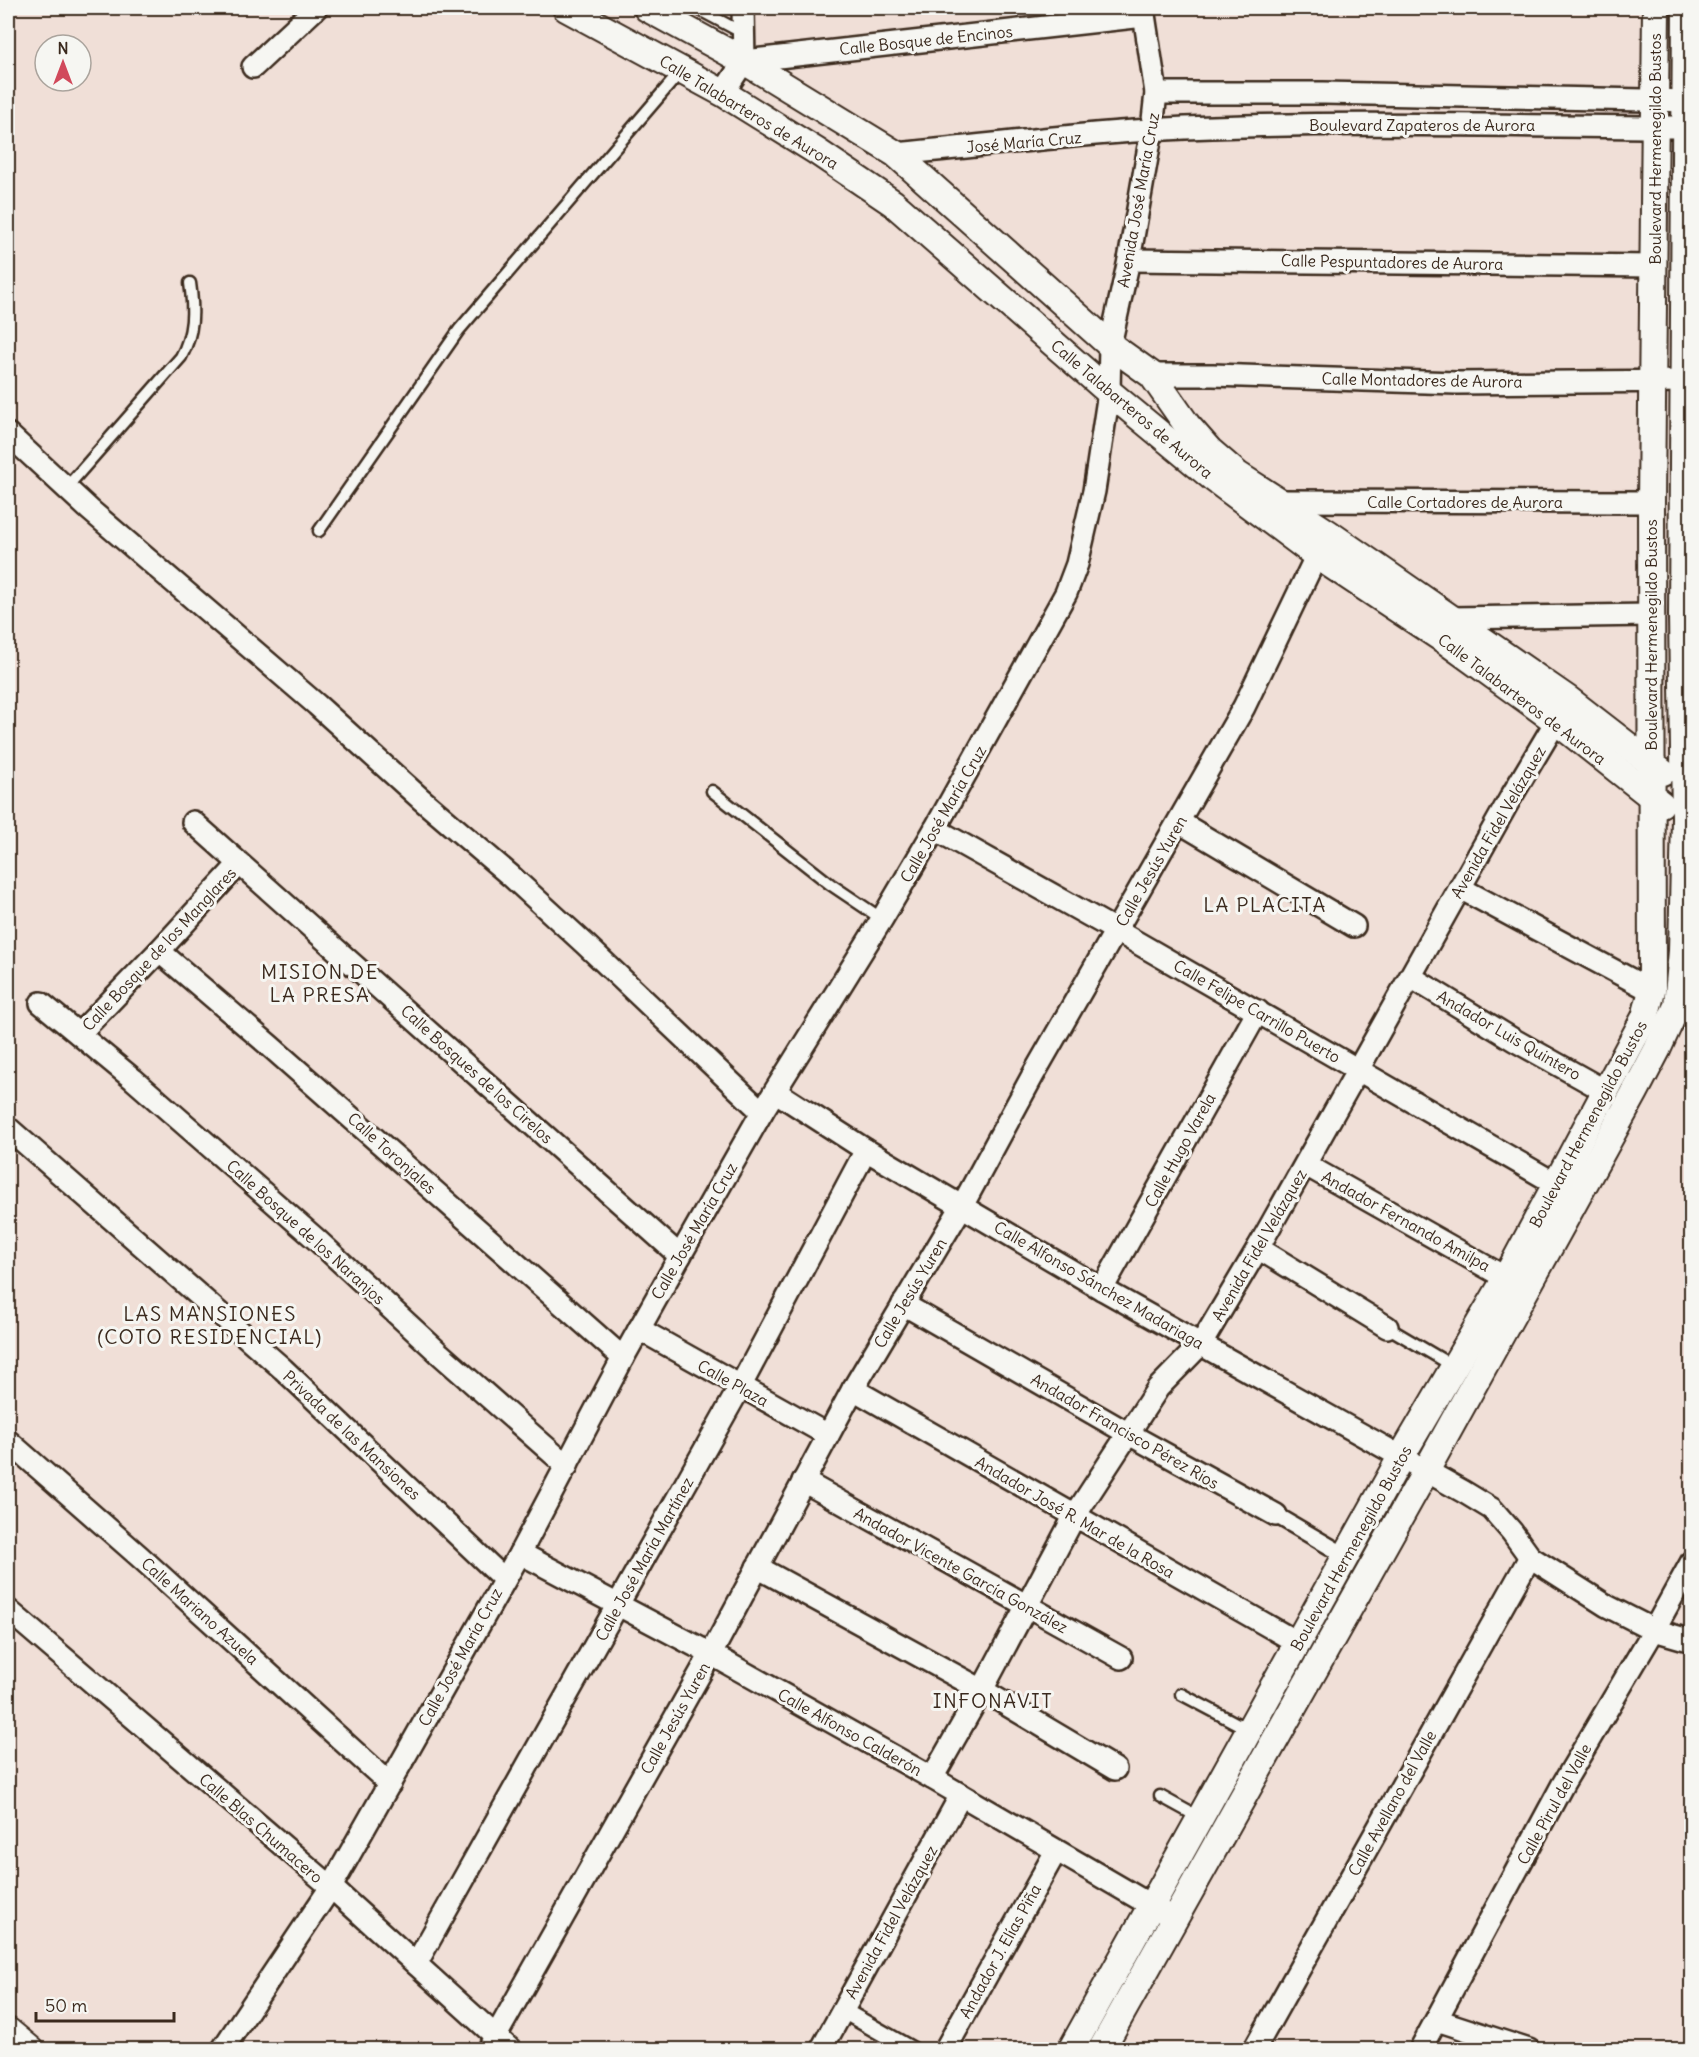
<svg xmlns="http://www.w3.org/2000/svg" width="1699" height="2057" font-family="Delius,sans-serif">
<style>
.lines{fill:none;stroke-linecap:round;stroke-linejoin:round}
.service-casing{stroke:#3b2a1e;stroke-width:15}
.pedestrian-casing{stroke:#3b2a1e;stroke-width:20}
.minor-casing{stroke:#3b2a1e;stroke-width:26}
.tertiary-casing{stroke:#3b2a1e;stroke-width:30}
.service{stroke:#f6f6f2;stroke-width:10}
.pedestrian{stroke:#f6f6f2;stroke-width:15}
.minor{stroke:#f6f6f2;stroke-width:21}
.tertiary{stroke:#f6f6f2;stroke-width:26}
.labels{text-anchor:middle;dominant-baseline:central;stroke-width:6;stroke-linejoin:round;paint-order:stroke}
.street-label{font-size:16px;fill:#3b2a1e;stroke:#f6f6f2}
.quarter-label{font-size:20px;letter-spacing:1.5px;fill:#3b2a1e;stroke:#f6f6f2}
</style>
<rect width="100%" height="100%" fill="#f0dfd7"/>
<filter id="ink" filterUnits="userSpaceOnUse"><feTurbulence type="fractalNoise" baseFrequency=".0167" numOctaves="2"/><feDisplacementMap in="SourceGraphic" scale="12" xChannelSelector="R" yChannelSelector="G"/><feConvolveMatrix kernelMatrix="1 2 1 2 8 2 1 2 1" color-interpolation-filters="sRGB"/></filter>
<g filter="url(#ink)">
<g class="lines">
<defs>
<g id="service">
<polyline points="696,8 743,33"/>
<path d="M66 488 181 357C194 333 194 310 190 283"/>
<polyline points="319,531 459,330 682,70"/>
<polyline points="712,791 830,884 882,919"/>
<polyline points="1387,1327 1453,1366"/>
<polyline points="1181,1694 1249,1730"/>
<polyline points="1160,1796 1200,1818"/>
</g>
<g id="pedestrian">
<polyline points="1276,1515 1346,1556"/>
<polyline points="842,2010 912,2050"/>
</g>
<g id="minor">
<polyline points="743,8 744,61"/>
<polyline points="744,61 1144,16"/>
<polyline points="253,67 316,8"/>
<polyline points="723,93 744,61"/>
<polyline points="1156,93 1324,93 1692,101"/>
<path d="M896 154C1001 144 1106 130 1212 127 1372 121 1532 127 1692 127"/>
<polyline points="1129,260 1654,266"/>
<polyline points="1152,375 1213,375 1456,383 1692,381"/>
<polyline points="8,434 90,510 317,705 421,799 511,876 585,944 762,1112"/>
<polyline points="1279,501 1651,502"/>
<polyline points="1451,618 1651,615"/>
<polyline points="193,822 680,1256"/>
<polyline points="1179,822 1354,926"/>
<polyline points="935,829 1117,931 1570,1192"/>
<polyline points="1460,888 1652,991"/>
<polyline points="159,951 270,1046 623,1358"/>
<polyline points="1411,977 1514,1040 1607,1092"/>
<polyline points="41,1003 133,1079 317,1240 440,1354 567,1466"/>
<polyline points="79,1034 159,951 239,864"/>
<polyline points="776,1092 866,1150 1102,1289 1464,1492 1492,1509 1512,1532 1530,1557 1607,1606 1654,1630 1692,1641"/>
<polyline points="8,1128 283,1369 504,1579"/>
<polyline points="1306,1165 1506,1278"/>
<polyline points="1258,1248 1387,1327"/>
<polyline points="1102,1289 1258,1011"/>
<polyline points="903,1304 1129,1434 1276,1515"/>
<polyline points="639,1329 828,1435"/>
<polyline points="853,1389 1298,1643"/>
<polyline points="8,1441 139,1556 390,1784"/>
<polyline points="803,1481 1121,1658"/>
<polyline points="520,1553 711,1654 932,1778 1164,1913"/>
<polyline points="757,1567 982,1690 1115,1769"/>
<polyline points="8,1610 331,1887 511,2050"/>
<polyline points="932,1778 982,1690 1074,1517 1158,1388 1201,1344 1258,1248 1511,797 1564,708"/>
<polyline points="416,1964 740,1387 866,1150"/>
<polyline points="1437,2020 1529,2050"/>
<polyline points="222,2050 331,1887 520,1553 623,1358 680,1256 762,1112 882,919 935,829 1066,593 1077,564 1094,491 1109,392 1110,345 1129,260 1152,129 1156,93 1143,8"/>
<polyline points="488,2050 711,1654 853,1389 962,1206 1033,1075 1244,707 1323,542"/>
<polyline points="821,2050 961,1795"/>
<polyline points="945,2050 1056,1851"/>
<polyline points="1254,2050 1530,1557"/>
<polyline points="1420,2050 1563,1784 1654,1630 1692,1561"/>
</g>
<g id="tertiary">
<polyline points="566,8 723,93 816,151 893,203 1109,392 1213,478 1316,555 1447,642 1556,721 1661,804"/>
<polyline points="647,8 744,61 896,154 1110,345 1152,375 1187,425 1209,450 1238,475 1328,533 1569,700 1662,772"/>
<polyline points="8,2031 31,2050"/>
<polyline points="1071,2050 1401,1457 1506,1278 1645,1017 1652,991 1651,502 1656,8"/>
<polyline points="1101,2050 1426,1471 1635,1092 1657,1050 1677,1006 1682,951 1685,818 1682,616 1686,8"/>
</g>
</defs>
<use href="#service" class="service-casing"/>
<use href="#pedestrian" class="pedestrian-casing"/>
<use href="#minor" class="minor-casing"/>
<use href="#tertiary" class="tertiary-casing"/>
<use href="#service" class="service"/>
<use href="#pedestrian" class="pedestrian"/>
<use href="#minor" class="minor"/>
<use href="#tertiary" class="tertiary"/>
</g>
</g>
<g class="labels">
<g class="street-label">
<text transform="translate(926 40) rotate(-6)">Calle Bosque de Encinos</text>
<text transform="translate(749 112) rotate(31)">Calle Talabarteros de Aurora</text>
<text x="1422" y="125">Boulevard Zapateros de Aurora</text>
<text transform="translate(1024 142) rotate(-5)">José María Cruz</text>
<text transform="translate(1655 149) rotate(-90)">Boulevard Hermenegildo Bustos</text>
<text transform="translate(1138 200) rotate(-80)">Avenida José María Cruz</text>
<text transform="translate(1392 262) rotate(1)">Calle Pespuntadores de Aurora</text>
<text transform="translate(1422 380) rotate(1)">Calle Montadores de Aurora</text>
<text transform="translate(1132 409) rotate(40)">Calle Talabarteros de Aurora</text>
<text x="1465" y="502">Calle Cortadores de Aurora</text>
<text transform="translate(1651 635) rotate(-90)">Boulevard Hermenegildo Bustos</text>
<text transform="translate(1522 699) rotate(37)">Calle Talabarteros de Aurora</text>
<text transform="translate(943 814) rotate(-60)">Calle José María Cruz</text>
<text transform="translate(1498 822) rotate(-60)">Avenida Fidel Velázquez</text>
<text transform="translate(1151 871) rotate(-60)">Calle Jesús Yuren</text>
<text transform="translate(159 949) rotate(-47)">Calle Bosque de los Manglares</text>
<text transform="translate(1257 1011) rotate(30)">Calle Felipe Carrillo Puerto</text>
<text transform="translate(1509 1035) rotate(30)">Andador Luis Quintero</text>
<text transform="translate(477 1074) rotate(42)">Calle Bosques de los Cirelos</text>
<text transform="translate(1588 1124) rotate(-62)">Boulevard Hermenegildo Bustos</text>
<text transform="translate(1180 1150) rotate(-61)">Calle Hugo Varela</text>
<text transform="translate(392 1153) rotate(42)">Calle Toronjales</text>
<text transform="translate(1406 1221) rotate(29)">Andador Fernando Amilpa</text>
<text transform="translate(694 1231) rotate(-60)">Calle José María Cruz</text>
<text transform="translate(306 1232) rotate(42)">Calle Bosque de los Naranjos</text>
<text transform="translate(1259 1245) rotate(-60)">Avenida Fidel Velázquez</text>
<text transform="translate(1099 1285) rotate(30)">Calle Alfonso Sánchez Madariaga</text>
<text transform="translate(910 1293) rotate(-59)">Calle Jesús Yuren</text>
<text transform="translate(733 1383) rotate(29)">Calle Plaza</text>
<text transform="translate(1125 1431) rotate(30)">Andador Francisco Pérez Ríos</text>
<text transform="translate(352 1435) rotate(43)">Privada de las Mansiones</text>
<text transform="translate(1075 1517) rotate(30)">Andador José R. Mar de la Rosa</text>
<text transform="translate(1351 1548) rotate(-61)">Boulevard Hermenegildo Bustos</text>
<text transform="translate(644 1559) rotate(-61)">Calle José María Martínez</text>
<text transform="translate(961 1570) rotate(29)">Andador Vicente García González</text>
<text transform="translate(200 1611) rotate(42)">Calle Mariano Azuela</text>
<text transform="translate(460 1657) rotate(-61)">Calle José María Cruz</text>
<text transform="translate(675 1718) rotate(-61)">Calle Jesús Yuren</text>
<text transform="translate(850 1732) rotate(29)">Calle Alfonso Calderón</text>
<text transform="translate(1392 1803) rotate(-61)">Calle Avellano del Valle</text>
<text transform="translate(1554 1804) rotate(-61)">Calle Pirul del Valle</text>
<text transform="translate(261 1828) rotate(41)">Calle Blas Chumacero</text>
<text transform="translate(891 1922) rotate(-61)">Avenida Fidel Velázquez</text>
<text transform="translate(1000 1951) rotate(-61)">Andador J. Elías Piña</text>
</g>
<g class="quarter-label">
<text x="1265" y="904">LA PLACITA</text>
<text x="320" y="971">MISION DE<tspan x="320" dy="23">LA PRESA</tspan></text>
<text x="210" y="1313">LAS MANSIONES<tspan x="210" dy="23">(COTO RESIDENCIAL)</tspan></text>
<text x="993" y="1700">INFONAVIT</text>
</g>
</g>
<rect width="1699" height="2057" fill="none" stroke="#f6f6f2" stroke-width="30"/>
<rect x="15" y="15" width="1669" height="2027" fill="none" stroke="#3b2a1e" stroke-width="2" filter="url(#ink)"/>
<g transform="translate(63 63)"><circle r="28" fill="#f6f6f2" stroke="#aba49d" stroke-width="1.5"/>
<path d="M0-4.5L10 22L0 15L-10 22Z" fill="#d1495b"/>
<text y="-9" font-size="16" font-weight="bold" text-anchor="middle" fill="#3b2a1e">N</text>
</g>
<path d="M36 2012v9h138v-9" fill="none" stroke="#3b2a1e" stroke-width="3"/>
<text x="45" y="2012" font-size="18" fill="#3b2a1e" stroke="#f6f6f2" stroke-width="4.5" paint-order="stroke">50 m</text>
</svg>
